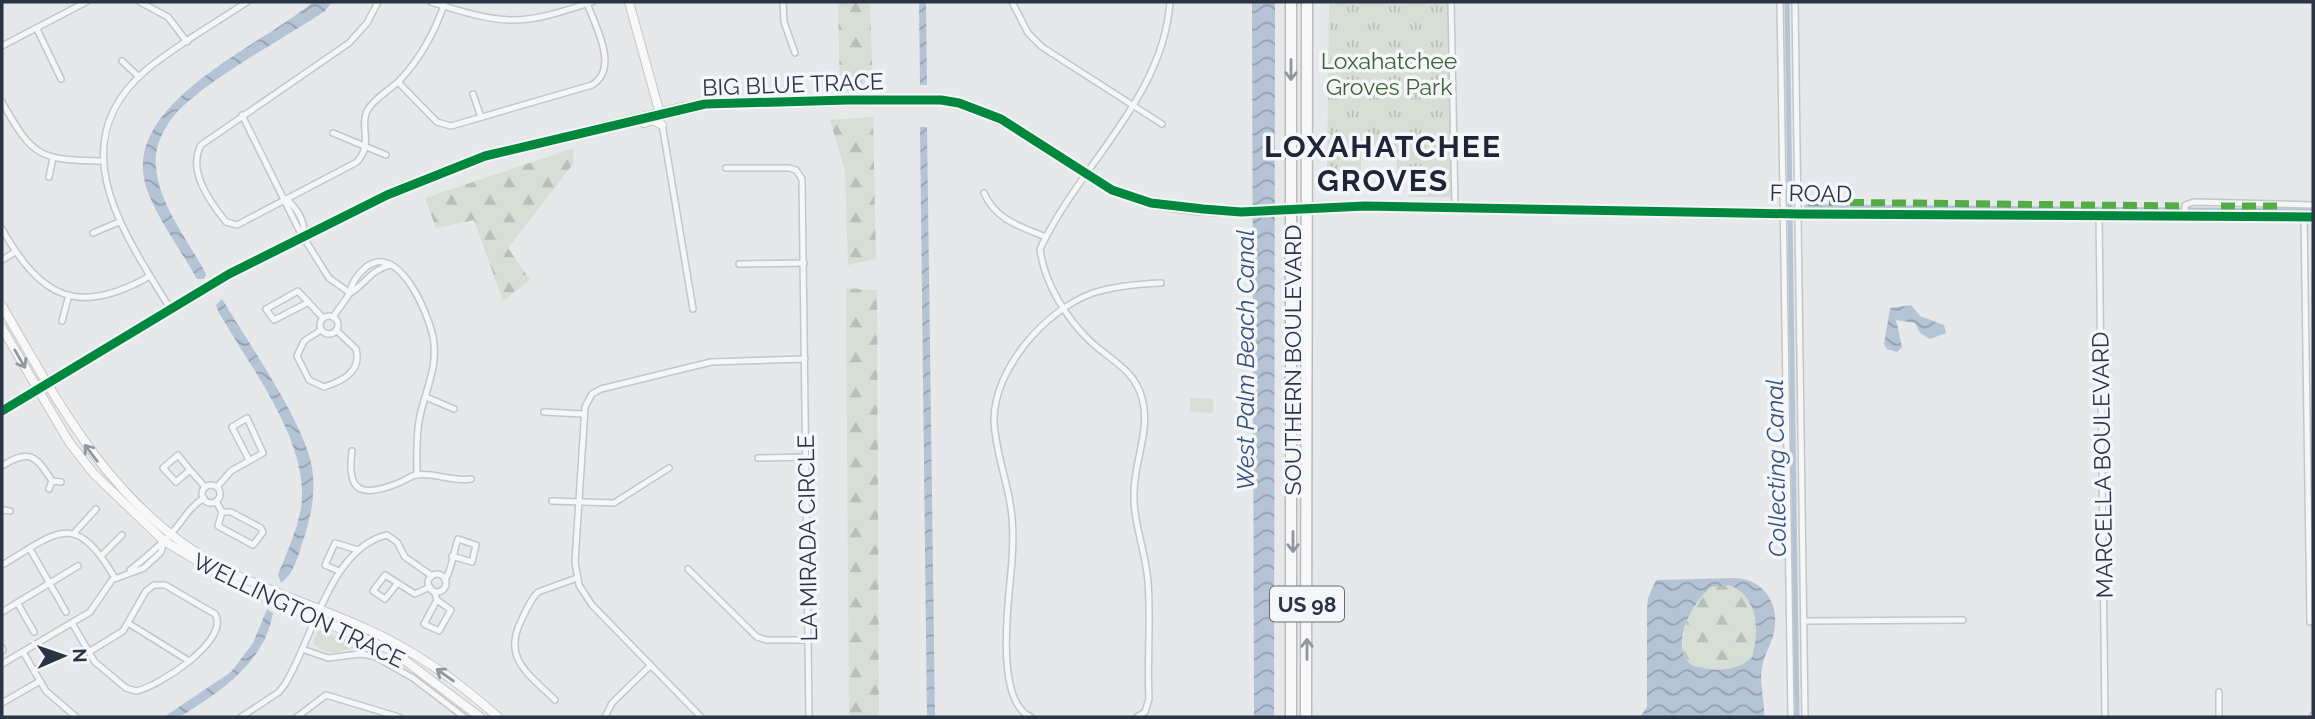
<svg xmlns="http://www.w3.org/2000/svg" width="2315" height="719" font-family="Raleway,sans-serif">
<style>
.forest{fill:url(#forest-firs)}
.park{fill:url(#park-tufts)}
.pitch{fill:#d6ded6}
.water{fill:url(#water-waves);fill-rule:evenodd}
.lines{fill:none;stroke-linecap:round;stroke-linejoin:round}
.canal{stroke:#b4c4d5;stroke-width:5}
.street-casing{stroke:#c4c6c8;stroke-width:8}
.secondary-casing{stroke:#c4c6c8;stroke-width:10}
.highway-casing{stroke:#b8bbbf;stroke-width:13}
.street{stroke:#f5f6f7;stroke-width:5}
.secondary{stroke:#f8f8f8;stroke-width:8}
.highway{stroke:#f8f8f8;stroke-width:10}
.quiet{stroke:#54ac47;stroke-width:7;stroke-dasharray:14 7;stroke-linecap:butt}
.cycleway-casing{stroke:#f4f6f9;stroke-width:13}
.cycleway{stroke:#00873e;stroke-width:9}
.oneway{stroke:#92969e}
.labels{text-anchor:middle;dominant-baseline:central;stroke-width:7;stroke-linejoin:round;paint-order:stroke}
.shield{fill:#f4f6f9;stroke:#676e7b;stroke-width:2}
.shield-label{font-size:21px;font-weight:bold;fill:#2b3445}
.park-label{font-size:23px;fill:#3f6138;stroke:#f4f6f9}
.street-label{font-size:23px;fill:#2b3445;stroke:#f4f6f9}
.water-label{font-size:24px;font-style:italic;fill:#34527a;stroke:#f4f6f9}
.district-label{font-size:30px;font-weight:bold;letter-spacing:2px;fill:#1d2536;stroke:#f4f6f9}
</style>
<defs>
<pattern id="forest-firs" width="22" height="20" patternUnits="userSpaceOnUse" patternTransform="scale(1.75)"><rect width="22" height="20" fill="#d6ded6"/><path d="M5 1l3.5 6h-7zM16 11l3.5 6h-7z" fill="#b8bfb9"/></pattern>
<pattern id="park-tufts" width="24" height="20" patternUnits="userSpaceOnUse" patternTransform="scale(1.75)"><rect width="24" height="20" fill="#d6ded6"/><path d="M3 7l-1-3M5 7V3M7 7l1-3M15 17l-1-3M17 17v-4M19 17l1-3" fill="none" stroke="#b8bfb9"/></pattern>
<pattern id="water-waves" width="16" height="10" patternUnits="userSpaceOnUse" patternTransform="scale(1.75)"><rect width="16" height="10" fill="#b4c4d5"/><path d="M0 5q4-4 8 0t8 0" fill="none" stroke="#93a0af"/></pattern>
</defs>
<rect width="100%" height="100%" fill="#e6e8ea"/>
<g class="forest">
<polygon points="838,2 870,2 873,90 840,91"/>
<polygon points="873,117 876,259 848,265 845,171 830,120"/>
<polygon points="574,148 573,164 508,248 530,280 503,301 474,220 436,228 425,198"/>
<polygon points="846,288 877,290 879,717 849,717"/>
<path d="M1729 585C1758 596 1760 630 1752 657 1737 672 1711 672 1692 665 1669 645 1693 602 1711 587Z"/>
</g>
<g class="park">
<polygon points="1329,2 1449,2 1453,197 1409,197 1410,171 1397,171 1396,146 1361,145 1361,182 1327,184"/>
<path d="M318 630 360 645C343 651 326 659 313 642Z"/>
</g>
<polygon class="pitch" points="1190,398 1214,399 1213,413 1190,412"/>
<g class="water">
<path d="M313 2H332L325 11C283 39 213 76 179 110 165 125 153 147 156 168 159 204 189 242 206 274L204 279H197C182 252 161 224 149 195 111 106 261 47 313 2Z"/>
<polygon points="919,2 926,2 927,85 920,85"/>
<polygon points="1252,2 1275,2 1274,717 1254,717"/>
<polygon points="920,127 927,127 935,717 927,717"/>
<path d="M222 299C247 341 305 423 312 468 316 494 311 517 303 541 297 558 295 572 281 583L278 575C286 554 297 531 301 508 311 443 249 366 218 311L216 305Z"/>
<polygon points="1911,305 1920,316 1944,325 1946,333 1930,339 1920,333 1915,323 1896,320 1902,347 1897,352 1887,349 1884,344 1890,308"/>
<path d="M1735 578C1761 579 1778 600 1775 626 1774 641 1764 653 1762 668 1759 684 1765 701 1764 717H1640L1647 707V610L1648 598 1656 580ZM1729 585C1758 596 1760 630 1752 657 1737 672 1711 672 1692 665 1668 645 1693 602 1711 587Z"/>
<path d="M267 609 273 613C265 660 225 689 186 713L179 717H164L231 672 253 643Z"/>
</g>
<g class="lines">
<g class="canal">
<polyline points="1787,2 1790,206"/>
<polyline points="1807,207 2181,210"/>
<polyline points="2189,210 2313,211"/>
<polyline points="1790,217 1797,717"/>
</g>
<defs>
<g id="street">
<polyline points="140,2 168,17 187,42"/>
<path d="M378 2 367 23 349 43 201 145C187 171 210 202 226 222L237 225 357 162C374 142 359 129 367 111 373 99 390 90 399 81 421 58 435 32 445 2"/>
<path d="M431 2C504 25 518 27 592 2"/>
<polyline points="783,2 784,22 795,53"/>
<polyline points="1012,2 1028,33 1042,47 1162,124"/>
<polyline points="1451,2 1455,207"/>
<polyline points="1780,2 1791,717"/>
<polyline points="1795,2 1805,717"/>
<polyline points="37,29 61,79"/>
<polyline points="2,46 86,2"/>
<polyline points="122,61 139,77"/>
<path d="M398 82 437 122 451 126 592 85C620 68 595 26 587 3"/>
<polyline points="473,94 481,117"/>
<path d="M2 102C33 158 40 160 103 161"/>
<polyline points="242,115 300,232 329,278 350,293 333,317"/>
<polyline points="662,124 693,309"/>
<polyline points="333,133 386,155"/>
<polyline points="726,168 789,168 796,170 802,179 809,717"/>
<polyline points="49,177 53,158"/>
<path d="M984 193C996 220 1019 226 1046 237"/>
<path d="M286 199C297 208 305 221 304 235"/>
<polyline points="1307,208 1455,207 1799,214 2313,217"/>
<polyline points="2099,214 2105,717"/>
<polyline points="2185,215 2185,205 2194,202 2313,205"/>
<polyline points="2304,217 2310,622"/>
<path d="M2 229C41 298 78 317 150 276"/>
<polyline points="93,233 119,222"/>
<polyline points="2,260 15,252"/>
<polyline points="739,264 804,263"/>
<path d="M350 293C351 283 358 274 366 267 399 242 428 313 433 337 439 368 424 392 419 421 416 439 417 457 417 475"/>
<path d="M350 293C366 284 370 270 390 265"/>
<polyline points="307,303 274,320 266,309 298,291 323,318"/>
<path d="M171 310C126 236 59 146 145 71 176 45 214 24 247 2"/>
<circle cx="329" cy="325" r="9"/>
<polyline points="62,321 69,295"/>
<path d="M321 330 304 341 297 356 309 380 324 387C343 381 362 371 356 349L336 330"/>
<polyline points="426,397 454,409"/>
<polyline points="544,412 583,414"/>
<path d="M352 451C346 494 363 498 401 482 405 480 411 476 416 475 433 472 452 482 471 479"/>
<polyline points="758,458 806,457"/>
<path d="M2 466C29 449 36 455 52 481"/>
<polyline points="190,470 178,455 163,468 176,482 190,470 205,487"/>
<circle cx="211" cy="494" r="9"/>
<polyline points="217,487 231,471 263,453 247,418 232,427 249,460"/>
<polyline points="49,489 52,481 61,482"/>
<polyline points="216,501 222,512 218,526 253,545 263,532 261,528 231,512 222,512"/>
<polyline points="552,501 614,503 669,468"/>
<polyline points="2,510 10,511"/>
<polyline points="75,532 96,509"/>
<polyline points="30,549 66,612"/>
<polyline points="101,556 122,535"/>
<path d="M2 565C58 532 74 509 115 578"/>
<polyline points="688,569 757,637 767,640 808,640"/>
<path d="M130 570C142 561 154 550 165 540 180 527 186 509 204 498"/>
<polyline points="339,571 325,565 335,543 358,550"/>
<circle cx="437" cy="583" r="9"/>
<path d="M445 580C453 567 453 553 458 539L476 545 472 562 452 556"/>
<polyline points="397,584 385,599 373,591 385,575 415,594 430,587"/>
<polyline points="434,591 437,600 451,610 439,631 424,624 437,600"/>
<polyline points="18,604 34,632"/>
<polyline points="2,612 78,566"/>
<polyline points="1804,621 1963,620"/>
<path d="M72 623 93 659 95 662 126 688 136 691C158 687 231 640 215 614L165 585H154L146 591 123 631 89 652"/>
<polyline points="128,623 189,661"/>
<polyline points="2,648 3,650"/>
<polyline points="302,649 328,658 360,654 374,656 413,678 464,717"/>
<polyline points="23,652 46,691 76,717"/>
<polyline points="2,664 90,612 112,580 144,568 161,552 164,541"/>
<polyline points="2219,692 2219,717"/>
<path d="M555 700C530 675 502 659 521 621 526 610 530 600 538 592L577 578"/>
<polyline points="2,703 40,681"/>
<path d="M241 717 279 692 285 684C313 639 330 548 387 535L397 542 405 557 432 576"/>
<polyline points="297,717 326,695 399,717"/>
<polyline points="605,717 612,703 651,665"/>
<polyline points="701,717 592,605 579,585 575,562 585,407 592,394 601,389 711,362 805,359"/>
<path d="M1031 717C995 702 1008 604 1011 572 1013 551 1014 530 1011 509 1007 479 995 451 994 420 994 369 1045 310 1093 293 1114 286 1139 284 1161 283"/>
<path d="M1137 717 1145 712 1149 699C1147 660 1151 621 1148 582 1146 552 1133 523 1134 493 1134 461 1151 429 1142 398 1134 369 1110 360 1090 341 1066 318 1044 282 1040 249 1079 165 1163 99 1170 2"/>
<polyline points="2313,717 2313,715"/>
</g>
<g id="secondary">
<polyline points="629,2 660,114"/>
<polyline points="644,123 653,120 662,125"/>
<path d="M2 306C64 412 117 517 234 574 277 594 323 609 367 629 415 651 459 682 498 717"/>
<polyline points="2,328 69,442 94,474 164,541 243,588 391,650 480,717"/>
<path d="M2 411 229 274 387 195 485 156 682 107 705 104 941 100C1007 112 1054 158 1111 189 1163 216 1250 215 1307 208"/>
</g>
<g id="highway">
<polyline points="1291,2 1291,717"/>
<polyline points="1306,717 1307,2"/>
</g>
</defs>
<use href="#street" class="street-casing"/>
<use href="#secondary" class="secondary-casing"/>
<use href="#highway" class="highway-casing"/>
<use href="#street" class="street"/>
<use href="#secondary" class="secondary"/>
<use href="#highway" class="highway"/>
<g class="quiet">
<polyline points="1808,202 2182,206"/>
<polyline points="2221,206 2284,206"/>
</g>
<defs>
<polyline id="cycleway" points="2,411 229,274 387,195 485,156 705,104 847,100 941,100 959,103 1001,119 1112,190 1151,203 1203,209 1241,212 1365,206 1799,214 2313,217"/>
</defs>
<use href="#cycleway" class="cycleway-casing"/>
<use href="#cycleway" class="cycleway"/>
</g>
<defs><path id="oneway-shaft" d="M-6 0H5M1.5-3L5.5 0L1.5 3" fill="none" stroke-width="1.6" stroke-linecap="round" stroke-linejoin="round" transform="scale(1.75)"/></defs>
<g class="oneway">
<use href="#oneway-shaft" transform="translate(1291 70) rotate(90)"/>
<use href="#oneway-shaft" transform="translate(20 359) rotate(60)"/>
<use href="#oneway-shaft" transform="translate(91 453) rotate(-127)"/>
<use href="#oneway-shaft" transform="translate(1293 542) rotate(90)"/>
<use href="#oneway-shaft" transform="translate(1307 649) rotate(-90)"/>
<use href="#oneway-shaft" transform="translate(445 675) rotate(-145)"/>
</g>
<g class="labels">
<rect class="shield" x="1270" y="586.5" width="74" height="35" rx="5"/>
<g class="shield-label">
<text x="1307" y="604">US 98</text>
</g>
<g class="park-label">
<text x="1389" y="60">Loxahatchee<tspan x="1389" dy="26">Groves Park</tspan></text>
</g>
<g class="street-label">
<text transform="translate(793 84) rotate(-2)">BIG BLUE TRACE</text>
<text transform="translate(1811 193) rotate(1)">F ROAD</text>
<text transform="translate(1292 360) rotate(-90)">SOUTHERN BOULEVARD</text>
<text transform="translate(2102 465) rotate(-91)">MARCELLA BOULEVARD</text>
<text transform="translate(807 538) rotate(-91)">LA MIRADA CIRCLE</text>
<text transform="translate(299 610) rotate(26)">WELLINGTON TRACE</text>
</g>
<g class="water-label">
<text transform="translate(1245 360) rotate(-90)">West Palm Beach Canal</text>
<text transform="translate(1776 468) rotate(-91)">Collecting Canal</text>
</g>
<g class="district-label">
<text x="1383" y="146">LOXAHATCHEE<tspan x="1383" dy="34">GROVES</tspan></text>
</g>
</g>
<rect width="2315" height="719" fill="none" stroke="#2b3445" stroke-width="7"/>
<g transform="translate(63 656) rotate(88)" stroke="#f4f6f9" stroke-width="5" paint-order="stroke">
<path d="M0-5L12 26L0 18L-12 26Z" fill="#2b3445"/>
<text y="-10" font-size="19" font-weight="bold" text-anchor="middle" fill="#2b3445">N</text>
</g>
</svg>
